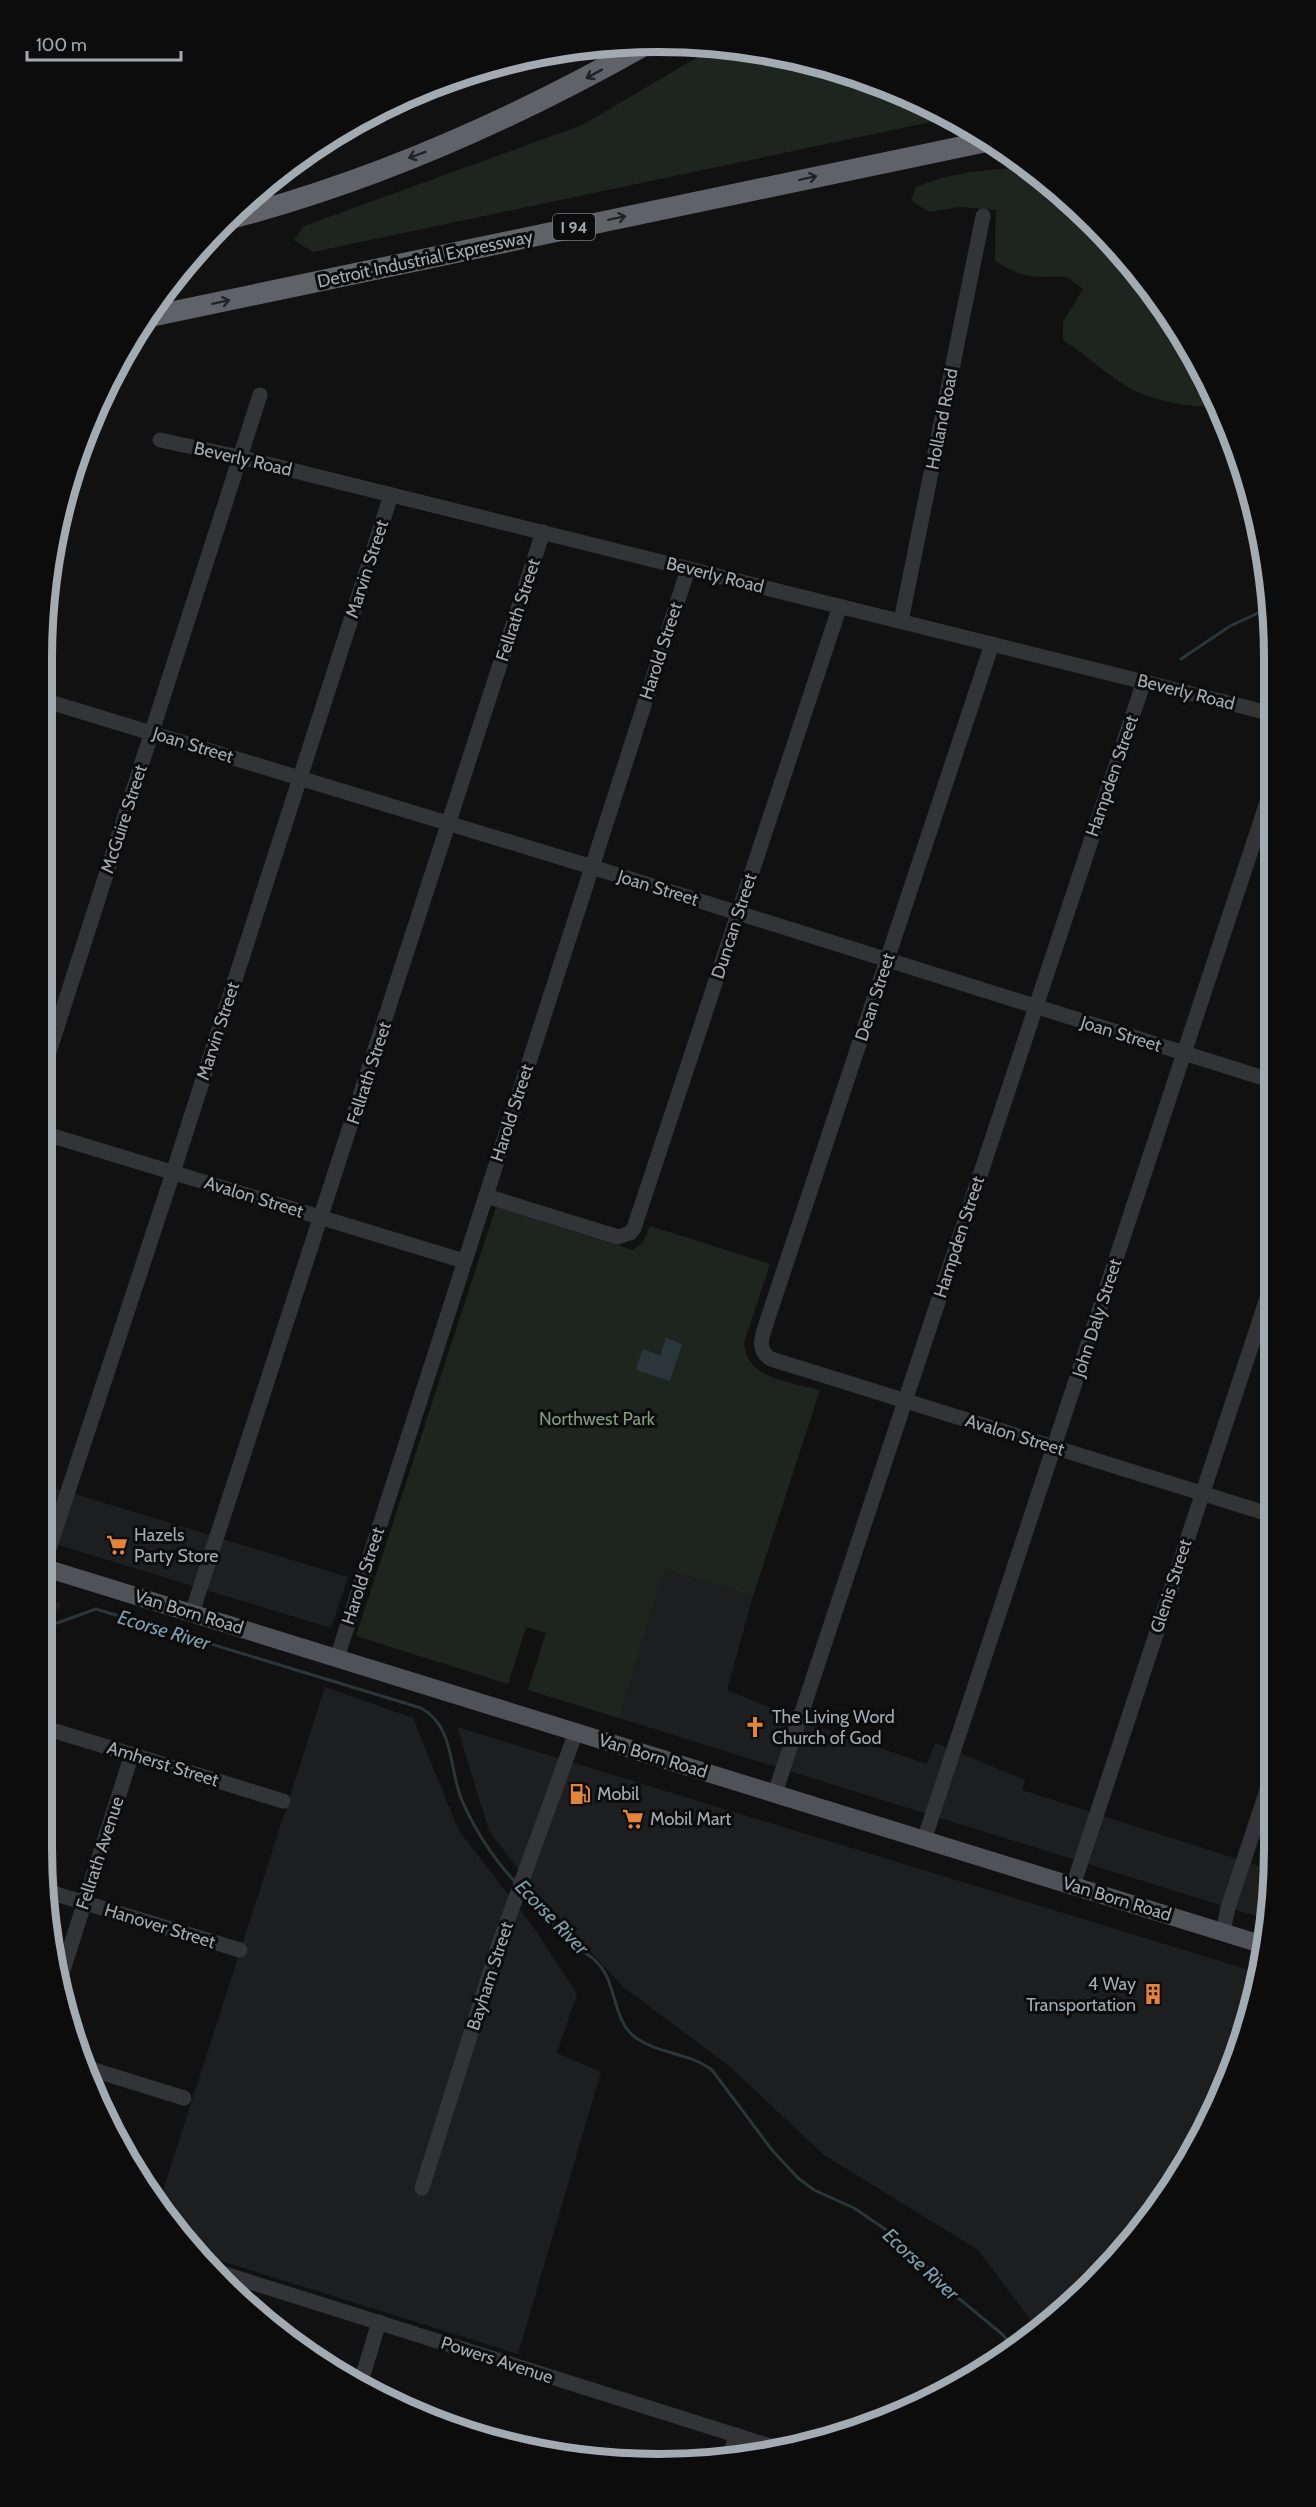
<svg xmlns="http://www.w3.org/2000/svg" width="1316" height="2507" font-family="Cabin,sans-serif">
<style>
.built{fill:#1d1e1f}
.green{fill:#1e251e}
.water{fill:#2b363a}
.lines{fill:none;stroke-linecap:round;stroke-linejoin:round}
.stream{stroke:#2b363a;stroke-width:3}
.minor{stroke:#323437;stroke-width:15}
.major{stroke:#4f5256;stroke-width:18}
.highway{stroke:#5f6368;stroke-width:21}
.oneway{stroke:#212224}
.labels{text-anchor:middle;dominant-baseline:central;stroke-width:6;stroke-linejoin:round;paint-order:stroke}
.shield{fill:#0c0c0d;stroke:#767b80;stroke-width:1.5}
.shield-label{font-size:16px;font-weight:bold;fill:#a3abb2}
.street-label{font-size:18px;fill:#a3abb2;stroke:#0c0c0d}
.park-label{font-size:18px;fill:#809c7b;stroke:#0c0c0d}
.poi-label{font-size:18px;fill:#a3abb2;stroke:#0c0c0d;text-anchor:start}
.water-label{font-size:20px;font-style:italic;fill:#7c9fab;stroke:#0c0c0d}
.rim{fill:none;stroke:#a3abb2;stroke-width:8}
</style>
<rect width="100%" height="100%" fill="#111112"/>
<g class="built">
<polygon points="42,1484 348,1577 331,1628 42,1540"/>
<polygon points="665,1568 753,1596 727,1690 810,1724 927,1764 935,1743 1025,1780 1022,1790 1259,1866 1273,1826 1273,1889 1268,1920 619,1718"/>
<polygon points="42,1598 62,1604 42,1627"/>
<polygon points="325,1687 413,1718 459,1831 534,1928 577,1994 557,2053 601,2072 518,2354 196,2253 170,2224 158,2206"/>
<polygon points="457,1727 1259,1973 1253,2008 1210,2122 1147,2224 1093,2285 1038,2330 978,2250 824,2155 728,2065 623,1987 534,1890 489,1831"/>
</g>
<g class="green">
<polygon points="717,46 818,63 931,106 950,118 313,252 294,240 304,226 582,125"/>
<path d="M1022 167 1064 195 1170 315 1220 408C1187 406 1148 402 1120 382 1101 369 1083 353 1063 340V322L1083 289 1067 277C1032 276 1028 281 995 261L996 210 960 207 929 212 911 200 916 187C950 173 985 170 1022 167Z"/>
<path d="M496 1207 633 1250 643 1242 650 1226 770 1264 744 1342C745 1379 792 1382 820 1390L753 1596 665 1569 619 1718 528 1690 546 1633 526 1627 508 1684 356 1636Z"/>
</g>
<polygon class="water" points="666,1338 682,1344 670,1381 636,1370 642,1351 644,1349 660,1356"/>
<g class="lines">
<g class="stream">
<polyline points="1181,659 1230,626 1269,608"/>
<path d="M42 1623H57L96 1609 421 1708C454 1726 449 1767 461 1798 474 1829 493 1858 516 1883"/>
<path d="M524 1893C539 1908 553 1925 568 1940 581 1952 596 1956 605 1973 616 1993 616 2024 636 2038 659 2054 690 2053 712 2070L772 2150 798 2178 814 2190 854 2208 895 2236 917 2255 945 2287 1002 2334 1015 2349"/>
</g>
<g class="minor">
<polyline points="160,440 239,457 1269,713"/>
<polyline points="901,621 983,216"/>
<path d="M992 644 768 1318C764 1333 754 1349 771 1359L1272 1515"/>
<polyline points="43,700 592,867 1270,1080"/>
<polyline points="43,1071 260,395"/>
<polyline points="43,1133 464,1261"/>
<polyline points="486,1196 618,1237 630,1233 634,1228 840,606"/>
<polyline points="43,1567 169,1185 391,495"/>
<polyline points="192,1613 543,532"/>
<polyline points="337,1658 688,569"/>
<polyline points="42,1727 283,1801"/>
<polyline points="775,1793 1144,681"/>
<polyline points="924,1840 1269,796"/>
<polyline points="1073,1886 1271,1286"/>
<polyline points="46,1891 240,1950"/>
<polyline points="1223,1932 1228,1908 1272,1775"/>
<polyline points="58,1986 132,1754"/>
<polyline points="84,2067 184,2098"/>
<polyline points="422,2188 499,1944 576,1732"/>
<polyline points="212,2270 783,2450"/>
<polyline points="360,2385 379,2322"/>
<polyline points="729,2459 736,2435"/>
</g>
<polyline class="major" points="42,1567 1264,1945"/>
<g class="highway">
<path d="M229 219C375 181 514 119 645 45"/>
<polyline points="148,317 984,142"/>
</g>
</g>
<defs><path id="oneway-shaft" d="M-6 0H5M1.5-3L5.5 0L1.5 3" fill="none" stroke-width="1.6" stroke-linecap="round" stroke-linejoin="round" transform="scale(1.5)"/></defs>
<g class="oneway">
<use href="#oneway-shaft" transform="translate(594 74) rotate(151)"/>
<use href="#oneway-shaft" transform="translate(417 155) rotate(160)"/>
<use href="#oneway-shaft" transform="translate(808 178) rotate(-12)"/>
<use href="#oneway-shaft" transform="translate(617 218) rotate(-12)"/>
<use href="#oneway-shaft" transform="translate(221 302) rotate(-12)"/>
</g>
<defs>
<symbol id="supermarket-bare" viewBox="-9 -9 18 18"><path d="M-6-5.5h2.5l.6 2H6L4.5 2H-2.5L-4.4-4H-6ZM-1.5 3.2a1.3 1.3 0 1 0 .1 0ZM3 3.2a1.3 1.3 0 1 0 .1 0Z" fill="#e48438" stroke="#0c0c0d" stroke-width="2.5" paint-order="stroke"/></symbol>
<symbol id="church-bare" viewBox="-9 -9 18 18"><path d="M-1.2-6h2.4v3.5h3.3v2.4h-3.3V6h-2.4V-.1h-3.3v-2.4h3.3Z" fill="#e48438" stroke="#0c0c0d" stroke-width="2.5" paint-order="stroke"/></symbol>
<symbol id="fuel-bare" viewBox="-9 -9 18 18"><path d="M-5.5-6h7V0h2V4h1.3V-2.5L3-4.5l.8-.8L6-3V5H2.5V1h-1V6h-7ZM-4.2-4.7v3.2H.2V-4.7Z" fill="#e48438" stroke="#0c0c0d" stroke-width="2.5" paint-order="stroke"/></symbol>
<symbol id="building-bare" viewBox="-9 -9 18 18"><path d="M-4-6H4V6H1V3H-1V6H-4ZM-2.5-4.3h1.7v1.8h-1.7ZM.8-4.3h1.7v1.8H.8ZM-2.5-1h1.7V.8h-1.7ZM.8-1h1.7V.8H.8Z" fill="#e48438" stroke="#0c0c0d" stroke-width="2.5" paint-order="stroke"/></symbol>
</defs>
<g fill-rule="evenodd">
<use href="#supermarket-bare" x="102" y="1530" width="30" height="30"/>
<use href="#church-bare" x="740" y="1712" width="30" height="30"/>
<use href="#fuel-bare" x="565" y="1779" width="30" height="30"/>
<use href="#supermarket-bare" x="618" y="1804" width="30" height="30"/>
<use href="#building-bare" x="1138" y="1979" width="30" height="30"/>
</g>
<g class="labels">
<rect class="shield" x="553" y="214" width="42" height="26" rx="4.5"/>
<g class="shield-label">
<text x="574" y="227">I 94</text>
</g>
<g class="street-label">
<text transform="translate(425 259) rotate(-12)">Detroit Industrial Expressway</text>
<text transform="translate(942 419) rotate(-79)">Holland Road</text>
<text transform="translate(243 459) rotate(13)">Beverly Road</text>
<text transform="translate(367 569) rotate(-72)">Marvin Street</text>
<text transform="translate(715 575) rotate(14)">Beverly Road</text>
<text transform="translate(518 610) rotate(-72)">Fellrath Street</text>
<text transform="translate(661 651) rotate(-72)">Harold Street</text>
<text transform="translate(1186 692) rotate(14)">Beverly Road</text>
<text transform="translate(193 745) rotate(17)">Joan Street</text>
<text transform="translate(1112 776) rotate(-71)">Hampden Street</text>
<text transform="translate(124 819) rotate(-72)">McGuire Street</text>
<text transform="translate(658 888) rotate(17)">Joan Street</text>
<text transform="translate(734 926) rotate(-72)">Duncan Street</text>
<text transform="translate(875 997) rotate(-72)">Dean Street</text>
<text transform="translate(218 1031) rotate(-72)">Marvin Street</text>
<text transform="translate(1121 1034) rotate(17)">Joan Street</text>
<text transform="translate(369 1073) rotate(-72)">Fellrath Street</text>
<text transform="translate(512 1113) rotate(-72)">Harold Street</text>
<text transform="translate(254 1197) rotate(17)">Avalon Street</text>
<text transform="translate(959 1237) rotate(-72)">Hampden Street</text>
<text transform="translate(1097 1318) rotate(-72)">John Daly Street</text>
<text transform="translate(1015 1435) rotate(17)">Avalon Street</text>
<text transform="translate(363 1576) rotate(-72)">Harold Street</text>
<text transform="translate(1171 1586) rotate(-72)">Glenis Street</text>
<text transform="translate(189 1612) rotate(17)">Van Born Road</text>
<text transform="translate(653 1756) rotate(17)">Van Born Road</text>
<text transform="translate(163 1764) rotate(17)">Amherst Street</text>
<text transform="translate(100 1853) rotate(-72)">Fellrath Avenue</text>
<text transform="translate(1117 1899) rotate(17)">Van Born Road</text>
<text transform="translate(160 1926) rotate(17)">Hanover Street</text>
<text transform="translate(490 1976) rotate(-72)">Bayham Street</text>
<text transform="translate(497 2360) rotate(18)">Powers Avenue</text>
</g>
<g class="park-label">
<text x="597" y="1419">Northwest Park</text>
</g>
<g class="poi-label">
<text x="134" y="1535">Hazels<tspan x="134" dy="21">Party Store</tspan></text>
<text x="772" y="1717">The Living Word<tspan x="772" dy="21">Church of God</tspan></text>
<text x="597" y="1794">Mobil</text>
<text x="650" y="1819">Mobil Mart</text>
<text x="1136" y="1984" text-anchor="end">4 Way<tspan x="1136" dy="21">Transportation</tspan></text>
</g>
<g class="water-label">
<text transform="translate(164 1630) rotate(17)">Ecorse River</text>
<text transform="translate(552 1917) rotate(46)">Ecorse River</text>
<text transform="translate(921 2264) rotate(43)">Ecorse River</text>
</g>
</g>
<path d="M0 0H1316V2507H0ZM658 52H658A606 606 0 0 1 1264 658V1848A606 606 0 0 1 658 2454H658A606 606 0 0 1 52 1848V658A606 606 0 0 1 658 52Z" fill="#0c0c0d" fill-rule="evenodd"/>
<path class="rim" d="M658 52H658A606 606 0 0 1 1264 658V1848A606 606 0 0 1 658 2454H658A606 606 0 0 1 52 1848V658A606 606 0 0 1 658 52Z"/>
<path d="M27 51v9h154v-9" fill="none" stroke="#a3abb2" stroke-width="3"/>
<text x="36" y="51" font-size="18" fill="#a3abb2" stroke="#0c0c0d" stroke-width="4.5" paint-order="stroke">100 m</text>
</svg>
